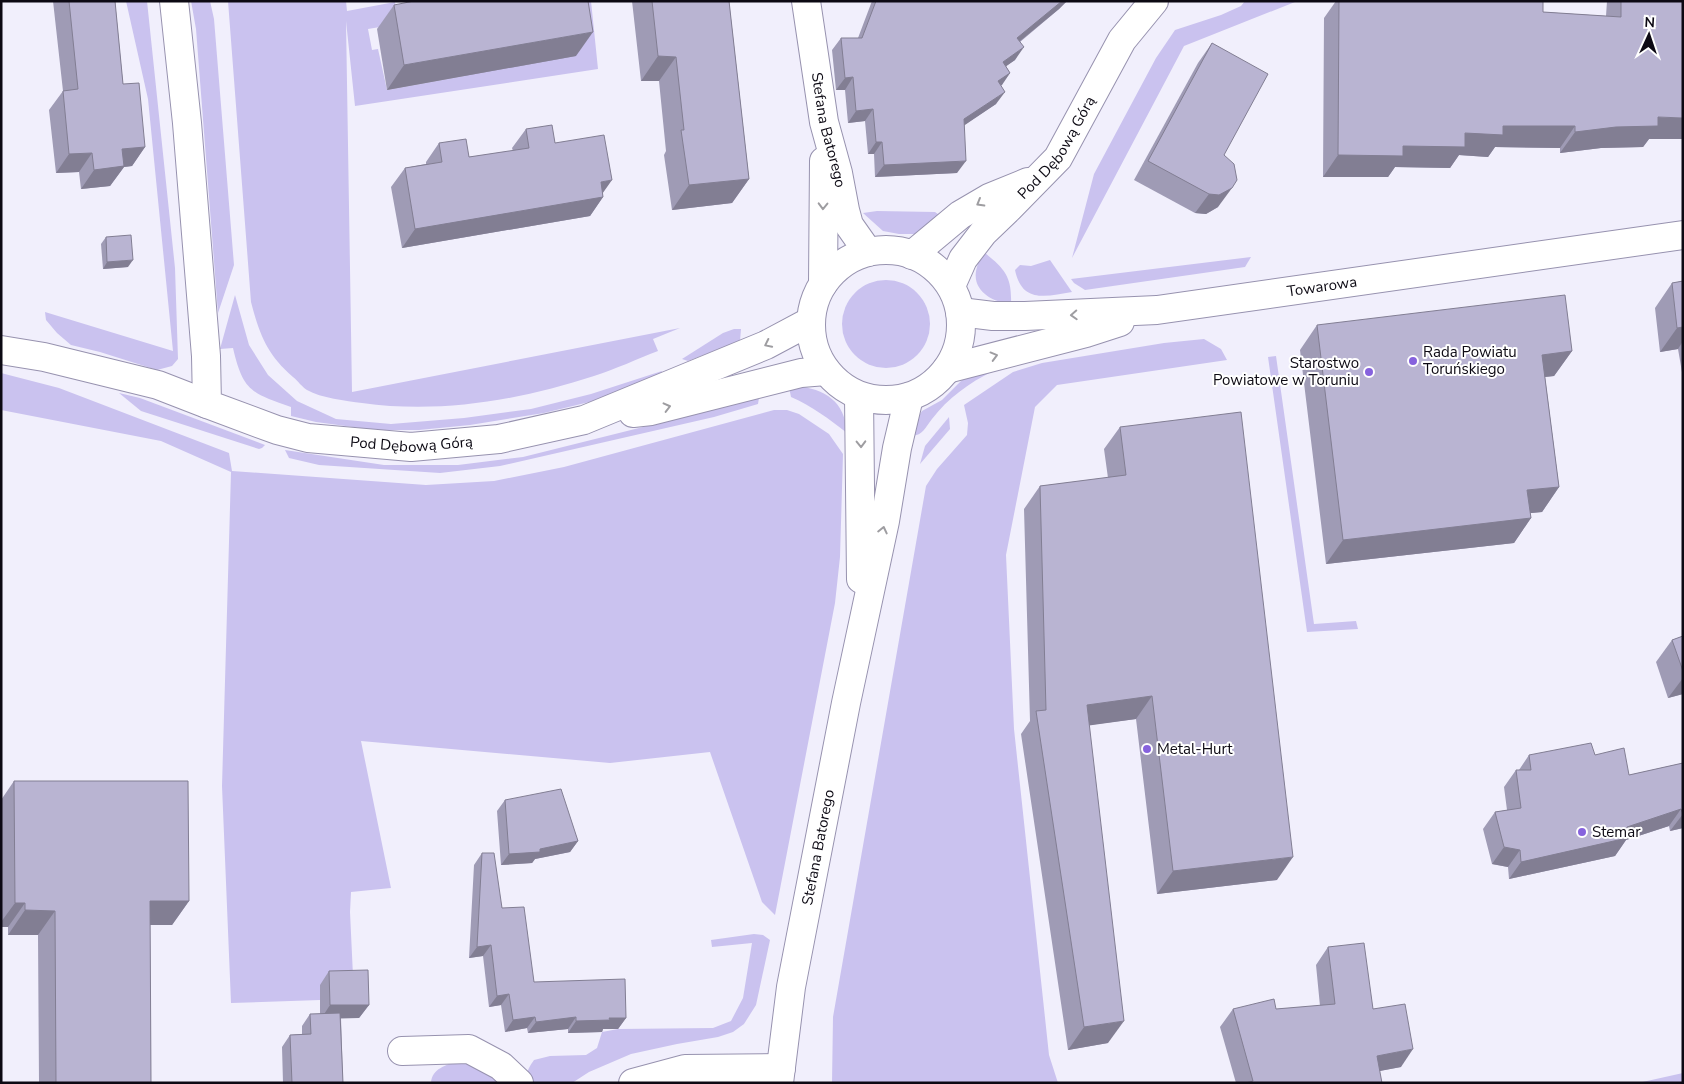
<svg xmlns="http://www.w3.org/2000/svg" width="1684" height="1084" font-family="'Nunito Sans',sans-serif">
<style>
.green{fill:#cac2ef}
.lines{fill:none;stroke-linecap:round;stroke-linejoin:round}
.minor-casing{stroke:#9792af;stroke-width:30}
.tertiary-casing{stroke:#9792af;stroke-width:30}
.minor{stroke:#fff;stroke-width:28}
.tertiary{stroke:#fff;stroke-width:28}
.wall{fill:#9f9bb5}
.shaded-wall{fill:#827e93}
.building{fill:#b9b4d2;stroke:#827e93}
.oneway{stroke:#9e9da1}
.poi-dot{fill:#8662dd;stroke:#fff;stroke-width:2}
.labels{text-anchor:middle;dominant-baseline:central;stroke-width:4;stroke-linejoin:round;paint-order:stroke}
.street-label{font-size:15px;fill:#0c0913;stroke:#fff}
.poi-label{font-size:15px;fill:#0c0913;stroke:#fff;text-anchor:start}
</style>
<rect width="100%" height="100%" fill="#f1effc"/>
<g class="green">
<polygon points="126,1 147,1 175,268 178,359 172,366 157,370 100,352 71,345 57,333 46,320 45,312 173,351 148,99"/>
<polygon points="191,1 210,1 214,19 234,265 218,313 196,29"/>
<path d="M228 1H346L347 11 395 2 398 24 368 29 372 50 378 49 387 90 464 76 567 1H591L598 69 355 106 346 21 352 392 680 328 653 339 658 351C637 359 616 369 594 376 520 400 441 414 362 403 346 401 321 398 307 390 302 387 298 381 293 377 267 354 260 336 251 302Z"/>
<polygon points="1245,1 1295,2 1184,46 1072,258 1094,174 1156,58 1175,30 1221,15 1241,6"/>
<polygon points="877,211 935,212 942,217 916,234 899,234 883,231 863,213"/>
<path d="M985 253C1005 269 1012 277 1011 304 992 302 970 290 977 267 978 262 982 257 985 253Z"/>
<polygon points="1251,257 1245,267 1085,290 1074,283 1071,279"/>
<path d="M1050 260 1072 292C1047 296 1022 304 1015 270L1020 265 1031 266Z"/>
<circle cx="886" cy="324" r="44"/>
<path d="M235 295 249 345 268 375 297 401 336 419 391 424 464 418 531 409 591 394 662 371 660 377 618 395 544 413 470 425 419 430H375L316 422 291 416V407C251 393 243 391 233 348L220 349Z"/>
<polygon points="734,329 741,329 740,341 688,361 682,359 723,333"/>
<polygon points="1204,339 1221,349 1227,360 1057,385 1035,407 1006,555 1014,729 1049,1055 1058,1083 832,1083 833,1017 926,486 937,469 967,435 968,423 964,405 1013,372 1042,363 1164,343"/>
<polygon points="1276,356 1314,624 1356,621 1358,629 1307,632 1268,357"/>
<path d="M993 371C969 383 948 398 932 419 925 428 923 435 912 436L917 419 922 411 942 400 965 377Z"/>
<polygon points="1,373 59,388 229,453 232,471 426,485 494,481 564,467 774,410 787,410 799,414 829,434 843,454 840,557 835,603 775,915 762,902 710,752 610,763 361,741 391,888 351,892 350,912 353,976 320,1000 231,1003 222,786 231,472 161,441 1,410"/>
<path d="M796 386C825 389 845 401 847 433 829 419 812 406 791 397L789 387Z"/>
<polygon points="760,392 758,404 714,417 500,466 440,473 319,465 289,458 285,450 384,465 458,465 523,457 667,421"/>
<polygon points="119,393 140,398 265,445 262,448 259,449 141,411"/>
<polygon points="949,417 950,429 920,464 925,446"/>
<path d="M754 934 763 935 770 940 756 1005 744 1024 733 1032 718 1037 677 1044 631 1054 589 1072 572 1083H529C524 1075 529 1067 534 1060L550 1056 586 1055 597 1048 602 1032 618 1029 713 1028 731 1021 743 998 752 943 712 947 711 940Z"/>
<path d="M458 1060 474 1061 504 1083H431C432 1068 446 1066 458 1060Z"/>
<polygon points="1683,1073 1683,1083 1638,1083"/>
</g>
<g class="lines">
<defs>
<g id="minor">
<path id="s1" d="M806 1 824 122 838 173 845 210 849 225 868 252"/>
<polyline points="912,255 960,215 989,198 1028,182"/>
<polyline points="823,284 824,161"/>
<path id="s2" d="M951 286 963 259 983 233 1009 208 1058 158 1122 40 1154 1"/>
<path id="s3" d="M960 312 993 316H1025L1157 310 1683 235"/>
<polyline points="1,350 44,357 158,385 207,404"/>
<polyline points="947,369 1086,333 1120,322"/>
<polyline points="402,1051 469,1049 501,1066 519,1083"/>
<polyline points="633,1083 685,1069 781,1068"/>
</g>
<g id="tertiary">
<path id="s4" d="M174 1 187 123 206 356 207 404 277 430 308 438 411 447 499 439 584 420 766 345 811 321"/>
<circle cx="886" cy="325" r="75"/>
<polyline points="859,396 861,579"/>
<polyline points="633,413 651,411 801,373 826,371"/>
<path id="s5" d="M779 1083 791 987 846 703 885 521 897 448 909 397"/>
</g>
</defs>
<use href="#minor" class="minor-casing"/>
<use href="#tertiary" class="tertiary-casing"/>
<use href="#minor" class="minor"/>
<use href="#tertiary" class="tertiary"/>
</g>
<g class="wall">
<polygon points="53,1 115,1 123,84 145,147 132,166 124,167 110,186 81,189 79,172 56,173 49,110 63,91"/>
<polygon points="632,1 729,1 749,179 732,203 672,210 664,155 666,151 659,81 641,81"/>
<polygon points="872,1 1067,1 1059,9 1020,42 1015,60 1006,66 1010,73 1001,85 996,104 964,125 957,173 875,177 874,154 868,154 865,121 848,123 845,90 836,90 832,50 841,38 858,38"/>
<polygon points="1336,1 1543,1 1543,12 1606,16 1607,1 1683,1 1649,139 1643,147 1601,148 1560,153 1560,148 1495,147 1488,157 1459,155 1450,168 1395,167 1388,177 1323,177 1324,18"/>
<polygon points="394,5 576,56 387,90 377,29"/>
<polygon points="1212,43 1224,155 1218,207 1206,214 1195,213 1134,180 1198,63"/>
<polygon points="526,129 555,143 603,193 603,197 590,216 402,248 391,187 405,168 426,164 426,162 439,143 469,157 513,151 512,148"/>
<polygon points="106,237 128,267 103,269 101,244"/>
<polygon points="1683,281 1683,378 1678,349 1660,352 1655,308 1672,283"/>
<polygon points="1317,325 1572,351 1554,376 1545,377 1559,487 1542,512 1530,513 1531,518 1514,543 1326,564 1300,350"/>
<polygon points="1120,427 1277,880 1157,894 1136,719 1089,725 1108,1043 1068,1050 1021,734 1030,721 1024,509 1040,486 1108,478 1104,449"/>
<polygon points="1683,636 1683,694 1668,698 1656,662 1672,640"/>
<polygon points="1529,755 1595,755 1629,775 1683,763 1683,828 1670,831 1669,826 1626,840 1615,856 1509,879 1508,867 1492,864 1483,829 1495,812 1507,810 1504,787 1516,770 1519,770"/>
<polygon points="14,781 189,901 172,925 150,925 151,1083 39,1083 38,935 8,935 8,927 1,927 1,800"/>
<polygon points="505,800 578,841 570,852 535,859 532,863 501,865 497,811"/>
<polygon points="482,853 502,908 534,982 626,1018 618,1029 603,1029 602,1032 568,1033 568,1029 528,1033 527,1028 505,1032 501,1005 489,1007 483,956 469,958 474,865"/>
<polygon points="1328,947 1373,1009 1401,1067 1379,1071 1382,1083 1236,1083 1220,1027 1233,1009 1276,1009 1320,1006 1316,965"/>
<polygon points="329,971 369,1005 359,1018 341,1018 343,1083 283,1083 282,1047 290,1035 302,1034 302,1026 310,1014 320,1014 320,985"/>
</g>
<g class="shaded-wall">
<polygon points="1062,1 1067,1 1059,9 1009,50 1017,38"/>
<polygon points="593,32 576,56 387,90 404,65"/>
<polygon points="1024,47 1015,60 995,74 1003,62"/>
<polygon points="658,56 676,57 659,81 641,81"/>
<polygon points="1010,73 1002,85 989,93 998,81"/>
<polygon points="853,77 845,90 836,90 845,78"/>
<polygon points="1005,92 996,104 956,131 964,119"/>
<polygon points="873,109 865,121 848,123 856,111"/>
<polygon points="1658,117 1683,118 1683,139 1649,139 1643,147 1601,148 1560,153 1575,132"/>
<polygon points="1503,126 1575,126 1560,148 1495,147 1488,157 1459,155 1450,168 1395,167 1388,177 1323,177 1338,155 1403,146"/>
<polygon points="876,142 882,142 874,154 868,154"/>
<polygon points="145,147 132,166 124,167 110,186 81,189 94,170 122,149"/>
<polygon points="92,153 79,172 56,173 69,154"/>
<polygon points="966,161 957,173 875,177 884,165"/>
<polygon points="749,179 732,203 672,210 689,185"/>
<polygon points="612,180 600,197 603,197 590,216 402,248 415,229 601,182"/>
<polygon points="1232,188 1218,207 1206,214 1195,213 1209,194"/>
<polygon points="133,260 128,267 103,269 107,262"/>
<polygon points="1683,327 1683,341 1678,349 1660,352 1677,328"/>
<polygon points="1572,351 1554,376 1525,379 1542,355"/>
<polygon points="1559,487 1542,512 1510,515 1527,490"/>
<polygon points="1531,518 1514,543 1326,564 1343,540"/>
<polygon points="1683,678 1683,694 1668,698"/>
<polygon points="1152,696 1136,719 1071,728 1087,705"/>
<polygon points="1681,809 1669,826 1626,840 1615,856 1509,879 1521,862"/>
<polygon points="1683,814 1683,828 1670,831"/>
<polygon points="578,841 570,852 535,859 532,863 501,865 509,854 540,849"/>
<polygon points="1504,847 1520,850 1508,867 1492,864"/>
<polygon points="1293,857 1277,880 1157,894 1173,871"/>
<polygon points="150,901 189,901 172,925 133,925"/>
<polygon points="15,903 25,903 8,927 1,927 1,922"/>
<polygon points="25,910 55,911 38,935 8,935"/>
<polygon points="491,945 483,956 469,958 477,947"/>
<polygon points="509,994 501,1005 489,1007 497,996"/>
<polygon points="330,1005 369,1005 359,1018 321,1019"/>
<polygon points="535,1017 527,1028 505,1032 513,1020"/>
<polygon points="576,1017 568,1029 528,1033 536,1022"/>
<polygon points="609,1018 626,1018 618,1029 603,1029 602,1032 568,1033 576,1021"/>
<polygon points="1124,1021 1108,1043 1068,1050 1084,1027"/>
<polygon points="1413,1049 1401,1067 1364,1074 1377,1056"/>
</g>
<g class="building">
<polygon points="69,1 115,1 123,84 139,83 145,147 122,149 124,166 94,170 92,153 69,154 63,91 78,89"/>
<polygon points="414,1 588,1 593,32 404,65 394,5"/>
<polygon points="652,1 729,1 749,179 689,185 681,130 684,130 676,57 658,56"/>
<polygon points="876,1 1062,1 1017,38 1024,47 1003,62 1010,73 998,81 1005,92 964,119 966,161 884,165 882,142 876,142 873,109 856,111 853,77 845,78 841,38 862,38"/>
<polygon points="1339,1 1543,1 1543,12 1621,17 1621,1 1683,1 1683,118 1658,117 1658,126 1616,127 1575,132 1575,126 1503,126 1503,135 1465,133 1465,147 1403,146 1403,156 1338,155"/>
<polygon points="1212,43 1268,74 1224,155 1234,164 1237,180 1232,188 1219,195 1209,194 1148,161"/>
<polygon points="552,125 555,143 604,135 612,180 601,182 603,197 415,229 405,168 442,162 439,143 466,139 469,157 529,148 526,129"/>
<polygon points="131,235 133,260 107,262 106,237"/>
<polygon points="1683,281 1683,327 1677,328 1672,283"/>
<polygon points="1565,295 1572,351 1542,355 1559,487 1527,490 1531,518 1343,540 1317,325"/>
<polygon points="1241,412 1293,857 1173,871 1152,696 1087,705 1124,1021 1084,1027 1036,711 1046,710 1040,486 1126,475 1120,427"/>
<polygon points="1683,636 1683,671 1672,640"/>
<polygon points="1591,743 1595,755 1624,748 1629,775 1683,763 1683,814 1681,809 1627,827 1627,838 1521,862 1520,850 1504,847 1495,812 1521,808 1516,770 1531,770 1529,755"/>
<polygon points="14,781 188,781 189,901 150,901 151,1083 56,1083 55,911 25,910 25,903 15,903"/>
<polygon points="561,789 578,841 540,849 540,852 509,854 505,800"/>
<polygon points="482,853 494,853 502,908 524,907 534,982 625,979 626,1018 609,1018 610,1020 576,1021 576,1017 536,1022 535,1017 513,1020 509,994 497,996 491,945 477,947"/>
<polygon points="1364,943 1373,1009 1405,1004 1413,1049 1377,1056 1382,1083 1246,1083 1253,1081 1233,1009 1274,999 1276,1009 1335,1004 1328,947"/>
<polygon points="368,970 369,1005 330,1005 329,971"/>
<polygon points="340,1013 343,1083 292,1083 290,1035 311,1034 310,1014"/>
</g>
<defs><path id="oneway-chevron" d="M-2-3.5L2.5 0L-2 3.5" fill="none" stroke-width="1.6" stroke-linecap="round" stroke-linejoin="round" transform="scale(1.25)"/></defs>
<g class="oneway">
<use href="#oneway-chevron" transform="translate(980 203) rotate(150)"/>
<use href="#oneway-chevron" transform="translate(823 206) rotate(91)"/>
<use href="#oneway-chevron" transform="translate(1074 315) rotate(177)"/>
<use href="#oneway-chevron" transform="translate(768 344) rotate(154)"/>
<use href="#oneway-chevron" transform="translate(994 356) rotate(-15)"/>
<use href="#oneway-chevron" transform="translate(667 407) rotate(-14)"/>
<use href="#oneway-chevron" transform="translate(861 444) rotate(89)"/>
<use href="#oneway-chevron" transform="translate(883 530) rotate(-77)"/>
</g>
<g class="poi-dot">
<circle cx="1413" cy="361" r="5"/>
<circle cx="1369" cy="372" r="5"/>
<circle cx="1147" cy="749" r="5"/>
<circle cx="1582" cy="832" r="5"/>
</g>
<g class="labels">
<g class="street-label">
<text stroke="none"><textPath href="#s1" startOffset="131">Stefana Batorego</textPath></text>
<text stroke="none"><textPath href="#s2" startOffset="176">Pod Dębową Górą</textPath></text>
<text stroke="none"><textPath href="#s3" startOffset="364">Towarowa</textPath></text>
<text stroke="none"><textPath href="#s4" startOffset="615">Pod Dębową Górą</textPath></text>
<text stroke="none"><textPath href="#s5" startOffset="239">Stefana Batorego</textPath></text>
</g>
<g class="poi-label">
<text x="1423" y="352">Rada Powiatu<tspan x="1423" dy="17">Toruńskiego</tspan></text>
<text x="1359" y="363" text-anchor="end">Starostwo<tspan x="1359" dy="17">Powiatowe w Toruniu</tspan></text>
<text x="1157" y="749">Metal-Hurt</text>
<text x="1592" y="832">Stemar</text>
</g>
</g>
<rect width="1684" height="1084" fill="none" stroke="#0c0913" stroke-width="5"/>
<g transform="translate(1649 35) rotate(3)" stroke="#ffffff" stroke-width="4" paint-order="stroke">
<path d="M0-4L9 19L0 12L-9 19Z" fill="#0c0913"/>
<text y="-8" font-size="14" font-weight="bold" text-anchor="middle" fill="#0c0913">N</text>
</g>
</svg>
